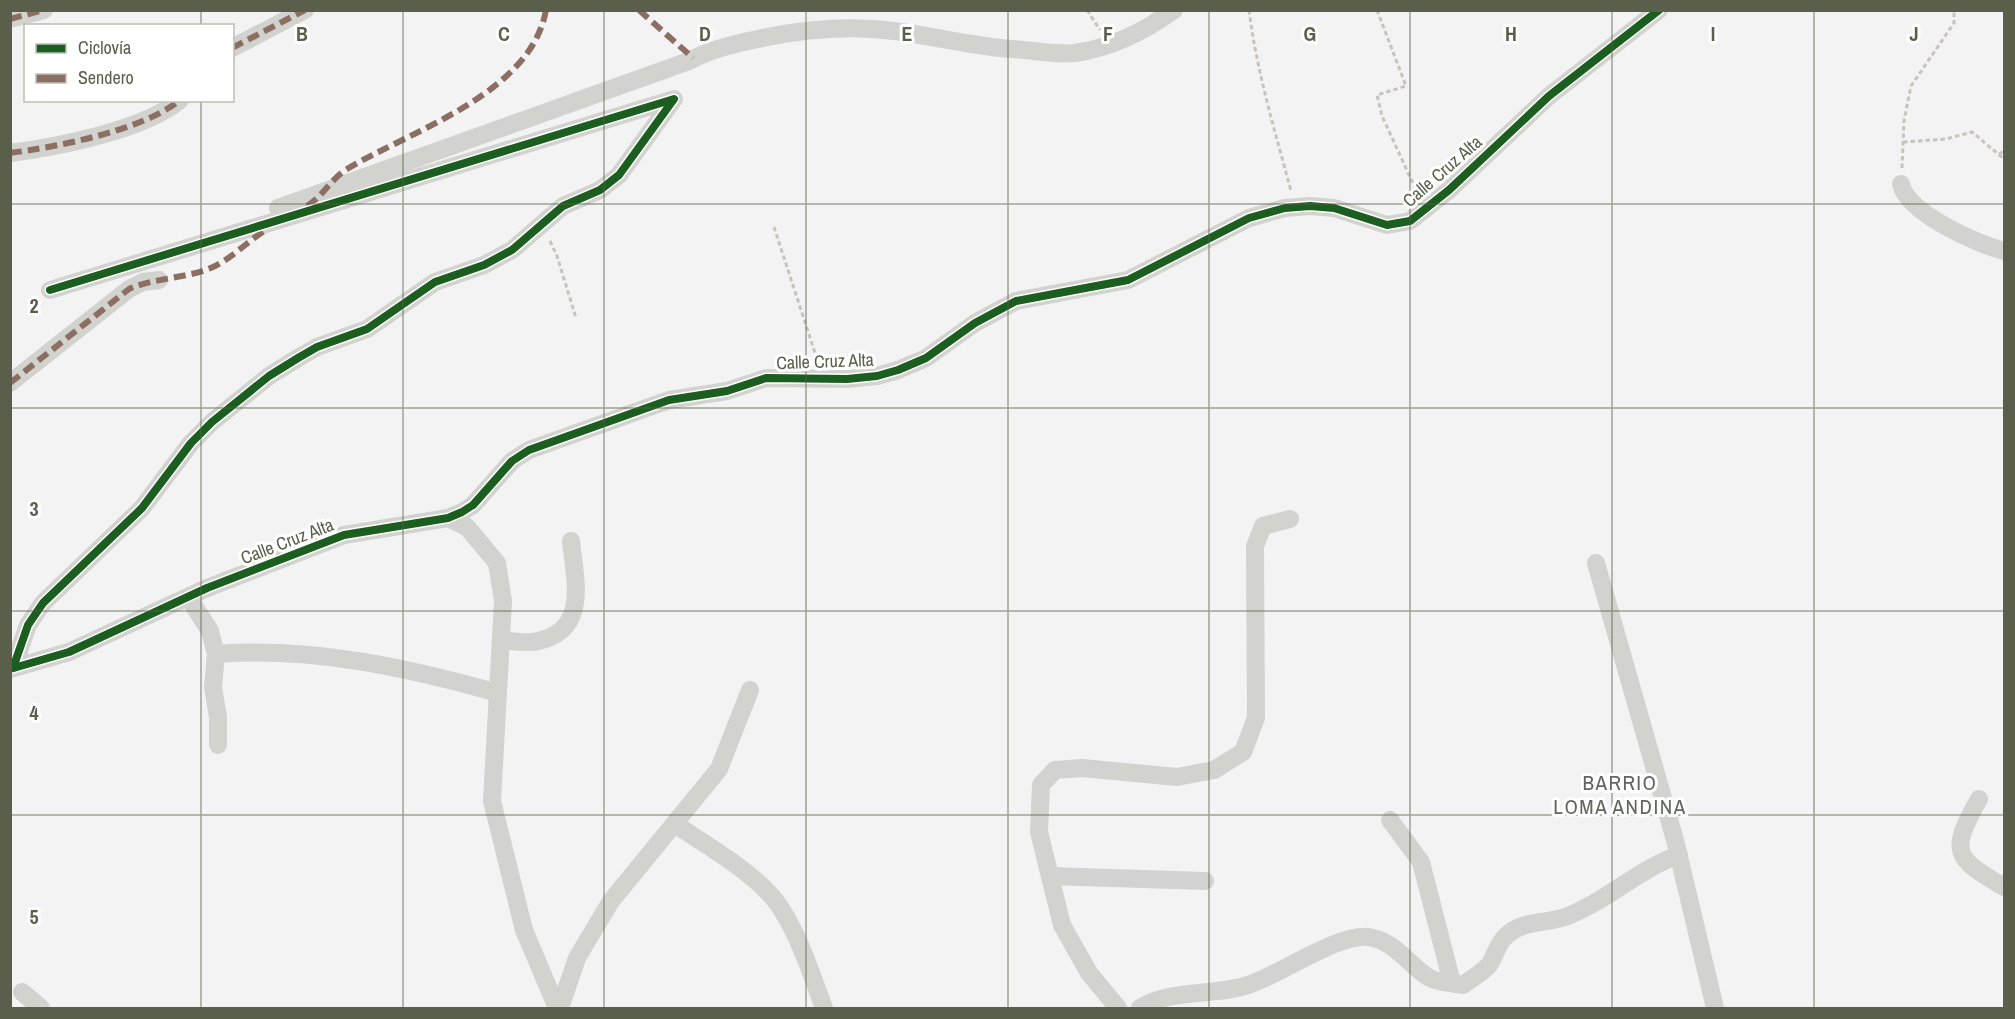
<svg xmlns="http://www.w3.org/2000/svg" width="2015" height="1019" font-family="'Archivo Narrow',sans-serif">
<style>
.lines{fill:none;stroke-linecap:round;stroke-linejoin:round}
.path{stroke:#c8c3bd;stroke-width:3;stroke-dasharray:4.5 3;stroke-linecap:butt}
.street{stroke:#d2d3ce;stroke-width:18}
.quiet{stroke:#8d6e63;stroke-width:6;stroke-dasharray:12 6;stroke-linecap:butt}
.cycleway-casing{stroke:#fff;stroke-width:11}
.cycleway{stroke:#1b5e20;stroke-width:8}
.grid{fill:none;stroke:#595f4a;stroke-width:1.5;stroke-opacity:0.55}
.labels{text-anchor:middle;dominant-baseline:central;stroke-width:6;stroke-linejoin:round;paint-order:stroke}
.street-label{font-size:18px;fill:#595f4a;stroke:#fff}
.quarter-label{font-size:21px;letter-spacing:1.5px;fill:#63665e;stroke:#fff}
.grid-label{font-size:20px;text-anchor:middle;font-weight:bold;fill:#595f4a;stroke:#fff;stroke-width:6;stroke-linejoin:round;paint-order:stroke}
</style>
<rect width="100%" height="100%" fill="#f3f3f3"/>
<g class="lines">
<g class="path">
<polyline points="1087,10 1100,30"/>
<path d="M1249 10C1257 73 1275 131 1291 191"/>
<polyline points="1377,10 1406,86 1377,95 1382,116 1417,192"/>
<polyline points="1903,142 1946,139 1972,132 2004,159"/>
<polyline points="1999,154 2004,151"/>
<polyline points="1902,168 1904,121 1911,86 1954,23 1954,10"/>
<polyline points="774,227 818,362"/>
<polyline points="550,241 557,256 576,318"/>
</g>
<g class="street">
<polyline points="10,19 44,10"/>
<polyline points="232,48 305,10"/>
<path d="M10 153C57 147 144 130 180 100"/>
<path d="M1901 184C1907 213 1977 244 2004 251"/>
<path d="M278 208 689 61C711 49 734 44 758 39 804 29 847 25 894 31 933 36 971 46 1011 49 1031 50 1054 55 1075 53 1110 48 1145 31 1174 10"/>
<polyline points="10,383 129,289 143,282 159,280"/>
<polyline points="448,518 467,527 497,563 503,601 492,801 524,930 557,1008"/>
<polyline points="1596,563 1675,840 1715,1008"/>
<polyline points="188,597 210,631 216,654 213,687 218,717 218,745"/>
<path d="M501 640C512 641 527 644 538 641 589 630 575 581 571 541"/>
<path d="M216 654C313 647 405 667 498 693"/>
<polyline points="13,668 28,625 43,603 142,508 191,443 212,422 269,376 298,358 317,347 367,329 435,282 484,265 512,250 563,206 600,190 619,175 674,99 50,290"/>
<polyline points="10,669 69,652 207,588 344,535 448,518 462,512 473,505 512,461 529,450 669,400 727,391 766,378 847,379 877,376 898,370 926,358 975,323 1016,301 1128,280 1249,218 1285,208 1310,206 1334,208 1387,225 1410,221 1449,190 1549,96 1659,10"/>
<path d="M1979 799C1949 852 1954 858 2004 887"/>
<polyline points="1390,820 1421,862 1452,983"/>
<path d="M675 824C707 846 758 874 780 907 800 938 811 973 824 1008"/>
<polyline points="1050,876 1205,881"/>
<polyline points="22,992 41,1008"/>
<polyline points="560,1008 577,958 611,901 719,769 750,690"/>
<polyline points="1118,1008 1089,973 1062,925 1039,832 1041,785 1055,770 1082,768 1177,777 1214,770 1243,752 1256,718 1255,546 1263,526 1290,519"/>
<path d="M1140 1008C1172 988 1215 997 1251 984 1282 973 1338 934 1368 937 1394 940 1408 964 1428 977 1437 983 1453 983 1463 985 1471 979 1482 973 1489 965 1495 957 1497 944 1505 937 1521 920 1544 924 1565 917 1606 902 1638 869 1679 855"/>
</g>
<g class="quiet">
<polyline points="639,10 693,58"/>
<polyline points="10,19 44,10"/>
<polyline points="232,48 305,10"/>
<path d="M10 153C57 147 144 130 180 100"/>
<path d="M307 206C323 196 331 179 347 169 412 130 531 94 546 10"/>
<path d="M10 383 129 289C156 277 188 279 215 266 232 258 249 240 266 230"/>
</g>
<defs>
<g id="cycleway">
<polyline points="13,668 28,625 43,603 142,508 191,443 212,422 269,376 298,358 317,347 367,329 435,282 484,265 512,250 563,206 600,190 619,175 674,99 50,290"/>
<polyline points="10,669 69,652 207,588 344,535 448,518 462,512 473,505 512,461 529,450 669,400 727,391 766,378 847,379 877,376 898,370 926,358 975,323 1016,301 1128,280 1249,218 1285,208 1310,206 1334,208 1387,225 1410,221 1449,190 1549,96 1659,10"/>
</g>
</defs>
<use href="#cycleway" class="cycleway-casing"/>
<use href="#cycleway" class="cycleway"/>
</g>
<path class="grid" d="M201 10V26M403 10V1008M604 10V1008M806 10V1008M1008 10V1008M1209 10V1008M1410 10V1008M1612 10V1008M1814 10V1008M201 100V1008M10 204H2004M10 408H2004M10 611H2004M10 815H2004"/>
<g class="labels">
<g class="street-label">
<text transform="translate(1442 171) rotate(-41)">Calle Cruz Alta</text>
<text transform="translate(825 361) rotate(-2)">Calle Cruz Alta</text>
<text transform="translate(287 541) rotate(-21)">Calle Cruz Alta</text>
</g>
<g class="quarter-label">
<text x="1620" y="782">BARRIO<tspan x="1620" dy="24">LOMA ANDINA</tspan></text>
</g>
</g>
<g class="grid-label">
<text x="302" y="41">B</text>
<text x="504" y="41">C</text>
<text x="705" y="41">D</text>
<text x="907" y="41">E</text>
<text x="1108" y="41">F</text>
<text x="1310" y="41">G</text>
<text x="1511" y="41">H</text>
<text x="1713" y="41">I</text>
<text x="1914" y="41">J</text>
<text x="34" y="313">2</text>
<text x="34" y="516">3</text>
<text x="34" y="720">4</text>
<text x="34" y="924">5</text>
</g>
<rect width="2015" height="1019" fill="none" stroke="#595f4a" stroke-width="24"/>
<rect x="24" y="24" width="210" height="78" fill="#ffffff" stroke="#bdbfb7" stroke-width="1.5"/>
<rect x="36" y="44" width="30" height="9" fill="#1b5e20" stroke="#bdbfb7" stroke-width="1.5"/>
<text x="78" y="54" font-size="18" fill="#595f4a">Ciclovía</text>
<rect x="36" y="74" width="30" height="9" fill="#8d6e63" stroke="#bdbfb7" stroke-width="1.5"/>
<text x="78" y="84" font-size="18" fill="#595f4a">Sendero</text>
</svg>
